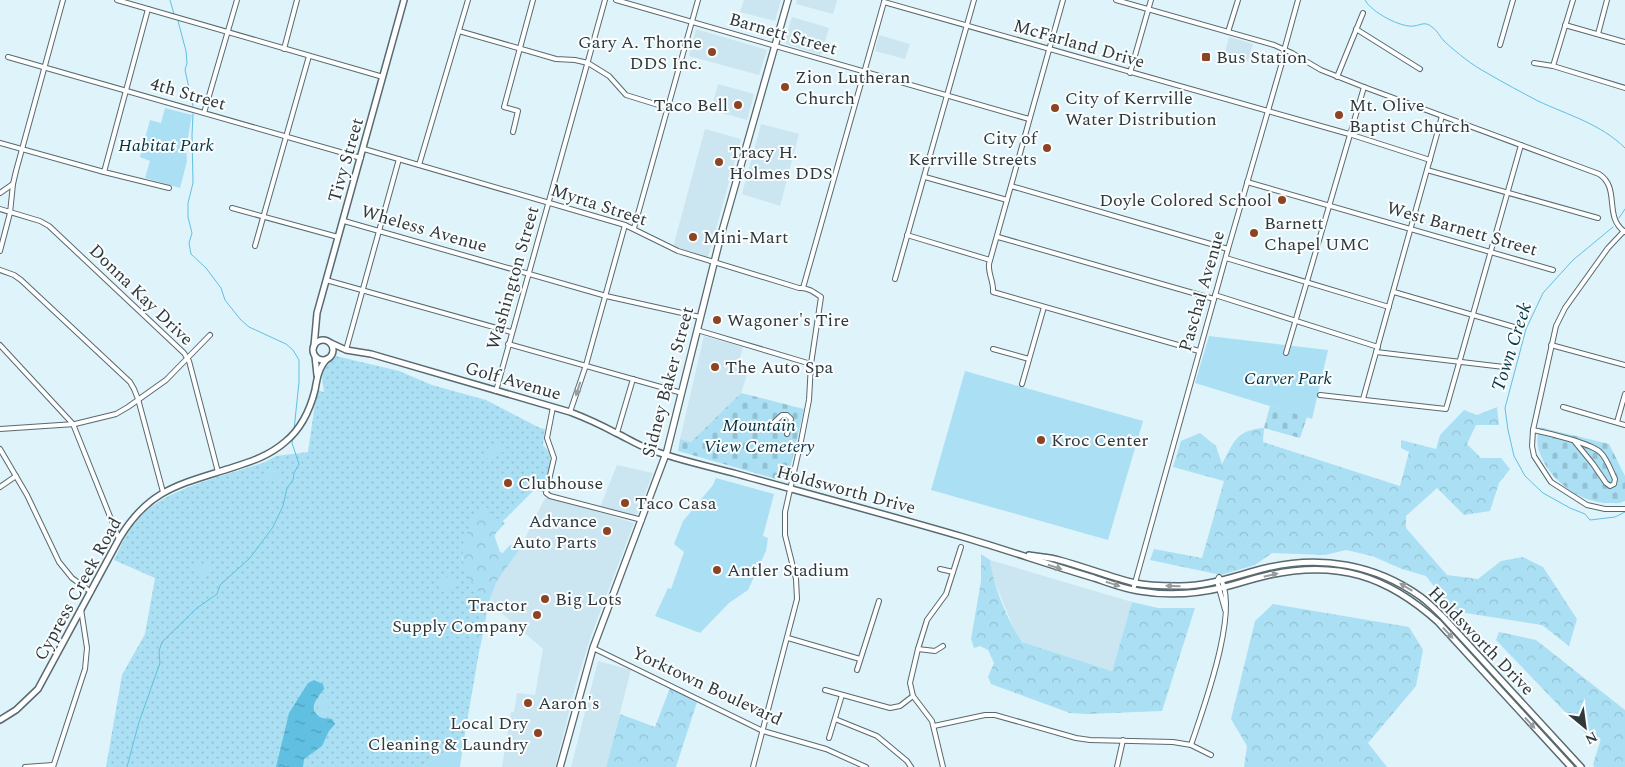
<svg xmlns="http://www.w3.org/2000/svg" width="1625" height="767" font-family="Spectral,serif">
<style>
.built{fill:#cbe6f1}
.grass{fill:url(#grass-dots)}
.forest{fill:url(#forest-crowns)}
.cemetery{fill:url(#cemetery-stones)}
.green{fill:#abe0f4}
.water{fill:url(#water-ripples)}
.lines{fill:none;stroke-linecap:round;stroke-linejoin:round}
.stream{stroke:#61c0e1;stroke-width:1}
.street-casing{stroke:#58696f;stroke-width:6}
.secondary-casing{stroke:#58696f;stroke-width:8}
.primary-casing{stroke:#58696f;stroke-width:8}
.street{stroke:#fff;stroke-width:4}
.secondary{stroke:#fff;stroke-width:5}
.primary{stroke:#fff;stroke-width:5.5}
.oneway{fill:#989c9d}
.poi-dot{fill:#8c4423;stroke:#f9fdfe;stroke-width:2}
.labels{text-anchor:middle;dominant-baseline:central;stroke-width:4;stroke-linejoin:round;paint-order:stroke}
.street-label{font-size:18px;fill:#30383b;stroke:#f9fdfe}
.poi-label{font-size:18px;fill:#30383b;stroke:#f9fdfe;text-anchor:start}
.park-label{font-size:18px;font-style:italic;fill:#043240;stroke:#f9fdfe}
.water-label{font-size:19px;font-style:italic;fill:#0a3745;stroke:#f9fdfe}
</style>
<defs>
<pattern id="grass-dots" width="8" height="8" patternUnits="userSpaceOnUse" patternTransform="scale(1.25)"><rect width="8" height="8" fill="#abe0f4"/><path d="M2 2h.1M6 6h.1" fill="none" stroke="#93c1d2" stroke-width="1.8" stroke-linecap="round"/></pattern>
<pattern id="forest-crowns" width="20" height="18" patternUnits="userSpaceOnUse" patternTransform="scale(1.25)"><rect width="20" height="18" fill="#abe0f4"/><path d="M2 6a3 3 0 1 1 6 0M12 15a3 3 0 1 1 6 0" fill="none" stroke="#93c1d2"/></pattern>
<pattern id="cemetery-stones" width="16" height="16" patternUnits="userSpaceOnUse" patternTransform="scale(1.25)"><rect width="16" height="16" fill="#abe0f4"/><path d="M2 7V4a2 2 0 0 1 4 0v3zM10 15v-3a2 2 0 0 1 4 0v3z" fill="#93c1d2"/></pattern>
<pattern id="water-ripples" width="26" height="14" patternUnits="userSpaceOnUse" patternTransform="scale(1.25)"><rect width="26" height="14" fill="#61c0e1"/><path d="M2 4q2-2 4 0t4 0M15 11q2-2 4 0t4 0" fill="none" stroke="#509db8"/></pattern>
</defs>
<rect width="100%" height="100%" fill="#dff3fa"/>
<g class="built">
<polygon points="744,0 781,0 775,21 740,12"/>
<polygon points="797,0 837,0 833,14 796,4"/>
<polygon points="792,17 829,28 821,55 786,44 785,40"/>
<polygon points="696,29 767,50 759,75 689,56"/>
<polygon points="879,35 910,44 905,59 875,51"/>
<polygon points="1229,37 1253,44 1248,61 1224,55"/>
<polygon points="718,84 754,94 747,120 711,110"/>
<polygon points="761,124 799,134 780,206 742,194"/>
<polygon points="705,129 741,139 708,257 673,247"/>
<polygon points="704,336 743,347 738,365 749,369 741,393 691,442 680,439"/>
<polygon points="617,465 653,473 637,514 634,515 600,507"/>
<polygon points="545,498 553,498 634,523 592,633 578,677 555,767 502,767 511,712 514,712 517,693 535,695 543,649 489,602 497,581 521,546"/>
<polygon points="990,560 1132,602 1112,671 1022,642 1014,629 995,583 991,573"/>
<polygon points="598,661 631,670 606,767 571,767"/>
</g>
<path class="grass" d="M336 356 399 371 432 385 486 400 540 428 545 429 543 445C557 458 548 475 543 492L534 490 500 524 473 516 462 559 488 600 464 739 422 767H106L122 675 145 634 155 578 114 560C121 545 128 530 140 517 168 487 226 476 265 462L276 456 308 452 317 390 324 392C321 370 320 371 336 356Z"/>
<g class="forest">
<path d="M1497 407 1499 425H1476L1467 444 1481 458H1501L1510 469 1499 483 1490 511 1464 515 1437 488 1406 516V528L1447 575 1478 579 1501 561 1523 557 1543 567 1577 619 1569 646 1542 625 1453 611 1426 576 1402 569 1372 556 1346 550 1325 555 1272 553 1255 565 1221 575 1150 560 1154 549 1202 558 1224 481 1173 467 1181 441 1200 433 1216 446 1222 464C1234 442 1236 430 1264 428L1263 442 1400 486 1409 452 1401 448V440L1436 449 1440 435 1464 410 1477 415Z"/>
<path d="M481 508H488L490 509 491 521 496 523 500 520 505 523C491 539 494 532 500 552L503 553C508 546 513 543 522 541L521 547 497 581 487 607 486 618 480 648 475 645C477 630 482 617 484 602 472 578 460 574 463 545 463 540 467 535 468 530 470 520 472 514 481 508Z"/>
<path d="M981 554 990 560C993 586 1008 621 1022 642L1112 671 1132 602 1158 608H1195L1162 711 1087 714 1070 713 991 684 988 677 994 663 988 650 980 646 974 648 971 639 981 581Z"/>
<polygon points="1273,604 1409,627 1423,650 1416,686 1368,743 1387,767 1244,767 1247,746 1231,719 1255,621"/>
<polygon points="1499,632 1536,640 1625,710 1625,767 1594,767 1593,764 1600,742 1588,736 1496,640"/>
<polygon points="670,688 697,702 676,767 606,767 620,714 655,727"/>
</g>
<g class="cemetery">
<polygon points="741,393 804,409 787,482 678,451 680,439 691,442"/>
<polygon points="1270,406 1307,417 1300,438 1264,428"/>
<path d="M1539 427 1609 444 1625 476V501C1620 504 1615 503 1610 503 1580 504 1548 479 1539 451 1536 443 1538 435 1539 427Z"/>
</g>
<g class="green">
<polygon points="165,108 192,115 186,149 187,161 180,188 145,178 150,161 140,157 150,120 161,123"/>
<polygon points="1209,336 1328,350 1312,419 1195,383"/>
<polygon points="965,371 1143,421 1108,540 931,490"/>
<path d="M497 444 504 445 505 450C502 454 494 454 490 458H486L485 453 492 445Z"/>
<polygon points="274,468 280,471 280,475 277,480 269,482 266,481 267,473 269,469"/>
<polygon points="716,478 774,494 763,536 768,538 766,551 748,590 729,603 700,633 655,616 668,588 671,589 684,552 674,544 683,521 713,485"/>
<polygon points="197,564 211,566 211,572 203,577 198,576 192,567"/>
<polygon points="447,577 455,579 455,584 443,592 440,591 439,584 442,579"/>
<polygon points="324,696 329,698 327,714 322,716 317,711 321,698"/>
<polygon points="464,739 460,767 422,767"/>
</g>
<path class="water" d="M314 680 323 684 324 689C319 696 306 709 320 717 323 719 328 718 332 719L335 724 329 731 322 746 304 759 303 767H276L289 713 308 683Z"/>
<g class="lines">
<g class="stream">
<polyline points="170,0 174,14"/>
<path d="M1365 0C1371 12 1401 28 1414 26 1421 25 1425 21 1432 27 1437 30 1440 37 1444 41 1457 53 1472 65 1487 73 1504 83 1521 92 1538 101 1568 115 1601 124 1625 148"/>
<polyline points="178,21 186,51 187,63 185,70 193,106"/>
<polyline points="193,114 192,135 193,183 188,203 188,217 192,233 189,243 191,254 206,268 221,288 225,300 240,319 249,327 286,344 293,350 299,360 299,382 294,430"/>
<polyline points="1619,218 1625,209"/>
<polyline points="1613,227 1573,260 1543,293 1526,329 1505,408 1508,430 1514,456 1525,476 1543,493 1570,508 1585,514 1590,520 1615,517 1625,512"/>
<polyline points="127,767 139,722 160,663 159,651 162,642 197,608 217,594 220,585 250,558 273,527 283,506 287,488 293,480 294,473 299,464 292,443 293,437"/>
</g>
<defs>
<g id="street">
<polyline points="117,0 383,77"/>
<polyline points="616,0 1029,119"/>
<path d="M1063 0 989 264C988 274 994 282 993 292L1199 351"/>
<path d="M1116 0 1274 45 1292 53 1321 70 1364 87 1599 174C1621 188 1603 217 1625 232"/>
<polyline points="884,2 1349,134 1430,160"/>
<polyline points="1565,25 1625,42"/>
<polyline points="1356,29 1420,69"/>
<polyline points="459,31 556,59 575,60 588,63 609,76 626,95 668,108"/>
<polyline points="1228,32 1238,0"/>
<polyline points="1598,34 1607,0"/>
<polyline points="1500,45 1513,0"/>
<polyline points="284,49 297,0"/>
<polyline points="8,57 361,158"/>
<polyline points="1534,63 1553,66 1625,88"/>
<polyline points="1553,66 1573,0"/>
<polyline points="1130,73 1151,0"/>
<polyline points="1337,77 1363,13"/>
<polyline points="204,113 237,0"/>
<polyline points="513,132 518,111 504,107 533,0"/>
<polyline points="0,143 104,172 169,188"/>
<path d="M364 149 625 225 678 251 799 288C807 287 814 292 821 297L811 364 809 400 801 441 785 512V535L796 579 797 599 753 767"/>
<polyline points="419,165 468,0"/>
<polyline points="1427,170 1598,218"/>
<polyline points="104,172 148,9"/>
<polyline points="925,177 1007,200"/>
<polyline points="1247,182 1553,270"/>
<polyline points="1011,186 1228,249"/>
<polyline points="0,193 13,184"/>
<polyline points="232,208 338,237"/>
<polyline points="0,209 40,221 49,226 184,353 189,361 218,472"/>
<polyline points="344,221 606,296 700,317"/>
<polyline points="634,228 698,0"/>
<polyline points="1624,231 1608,248 1565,308 1556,326 1533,430 1532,446 1534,456 1551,482 1587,505 1605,509 1625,509"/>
<polyline points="907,235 990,260"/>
<polyline points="998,237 1214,299"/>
<polyline points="255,246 309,56"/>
<polyline points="0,251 10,213 13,184 16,171 63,0"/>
<polyline points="1226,258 1389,307"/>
<polyline points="0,270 14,275 21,280 130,382 134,389 138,399 163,492"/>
<polyline points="895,279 974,0"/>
<polyline points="326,280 511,332"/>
<polyline points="803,288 884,2"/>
<polyline points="1394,292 1514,327"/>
<polyline points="1215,295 1378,347"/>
<polyline points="697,330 811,364"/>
<polyline points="508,344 682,393"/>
<polyline points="0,345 73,424 119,539"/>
<polyline points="1551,345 1625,365"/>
<polyline points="993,349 1029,359"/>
<polyline points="346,350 399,159"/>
<polyline points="1376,352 1504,367"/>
<polyline points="1286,353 1364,87"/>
<polyline points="1022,384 1044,307"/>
<polyline points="496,391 605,0"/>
<polyline points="1320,395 1446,409 1521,145"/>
<polyline points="1363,399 1442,116"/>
<polyline points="553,407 547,438 554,458 546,493 550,496 642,520"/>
<polyline points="1563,407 1625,425"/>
<polyline points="570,412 586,365 625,225"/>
<polyline points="1617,422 1625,394"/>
<polyline points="770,426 782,415 787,415 791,419 787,434"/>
<polyline points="0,429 75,424 116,414 128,407 166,380 210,335"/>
<path d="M1533 430C1548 433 1590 443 1600 452 1607 458 1611 471 1615 479L1614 484 1610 486 1606 483 1593 464 1575 442"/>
<polyline points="617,433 633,379"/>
<polyline points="0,449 27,495 59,562 72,578 91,592"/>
<polyline points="0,487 16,476"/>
<polyline points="940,569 953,572"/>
<polyline points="1133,590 1228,249 1283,59 1285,47 1298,0"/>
<polyline points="788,638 860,659"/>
<polyline points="593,648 763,731 826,749 866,767"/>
<polyline points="918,649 935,651 943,646"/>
<polyline points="857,670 879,601"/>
<polyline points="825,690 890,708 900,706 913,696"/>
<polyline points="835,719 877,736 907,761 911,767"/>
<polyline points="934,726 985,715 995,715 1076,738 1090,740 1173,742 1191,745 1211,755"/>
<polyline points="829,738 842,695"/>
<path d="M1191 745C1202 712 1242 605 1219 577L1217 581 1225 610"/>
<polyline points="25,767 53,765"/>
<polyline points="53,767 85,669 87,648 81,609"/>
<polyline points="943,767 932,721 913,696 910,683 918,649 927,620 946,594 961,547"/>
<polyline points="1117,767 1123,740"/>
</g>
<g id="secondary">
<circle cx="323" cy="350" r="10"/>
<path d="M331 343 346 350 371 354 570 412C586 418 601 425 616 433 627 438 637 445 649 449 677 460 708 466 737 474 813 495 888 515 963 537 1007 550 1050 565 1094 578 1109 583 1124 589 1139 591 1168 596 1197 594 1225 587 1240 583 1255 578 1269 575 1338 560 1387 576 1438 622L1571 767"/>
<polyline points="314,346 317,313 404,0"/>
<polyline points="315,356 317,375"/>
<path d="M1029 555C1039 557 1049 557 1059 560 1085 567 1110 577 1135 583 1149 586 1163 586 1177 586 1207 587 1237 575 1266 568 1320 555 1375 564 1421 597 1429 603 1436 610 1443 617L1581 767"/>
<path d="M0 720 16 710 38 689 119 539C149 488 182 484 234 467 253 461 270 455 285 442 301 429 310 410 315 390 317 378 319 367 327 359"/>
</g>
<polyline id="primary" points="560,767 593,648 667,451 721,235 788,0"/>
</defs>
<use href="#street" class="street-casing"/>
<use href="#secondary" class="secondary-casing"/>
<use href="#primary" class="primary-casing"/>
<use href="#street" class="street"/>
<use href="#secondary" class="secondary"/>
<use href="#primary" class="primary"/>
</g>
<defs><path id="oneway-solid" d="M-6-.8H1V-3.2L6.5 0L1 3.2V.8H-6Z" transform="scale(1.25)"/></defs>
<g class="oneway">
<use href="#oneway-solid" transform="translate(578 389) rotate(108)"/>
<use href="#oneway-solid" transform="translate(1055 567) rotate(18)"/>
<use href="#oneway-solid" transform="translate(1271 575) rotate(-13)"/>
<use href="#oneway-solid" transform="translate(1113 584) rotate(17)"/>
<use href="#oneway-solid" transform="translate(1173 586) rotate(-179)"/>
<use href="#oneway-solid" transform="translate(1406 587) rotate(-149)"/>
<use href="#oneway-solid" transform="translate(1448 633) rotate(47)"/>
<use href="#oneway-solid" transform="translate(1530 723) rotate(47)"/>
</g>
<g class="poi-dot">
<circle cx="712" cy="52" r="5"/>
<rect x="1201" y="52" width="10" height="10" rx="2.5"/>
<circle cx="785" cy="87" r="5"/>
<circle cx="738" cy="105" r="5"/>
<circle cx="1055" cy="108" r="5"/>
<circle cx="1339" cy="115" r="5"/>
<circle cx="1047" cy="148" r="5"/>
<circle cx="719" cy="162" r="5"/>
<circle cx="1282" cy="200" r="5"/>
<circle cx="1254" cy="233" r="5"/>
<circle cx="693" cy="237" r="5"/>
<circle cx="717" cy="320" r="5"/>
<circle cx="715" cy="367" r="5"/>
<circle cx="1041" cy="440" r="5"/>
<circle cx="508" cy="483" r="5"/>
<circle cx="625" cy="503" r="5"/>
<circle cx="607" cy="531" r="5"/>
<circle cx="717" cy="570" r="5"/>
<circle cx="545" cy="599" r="5"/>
<circle cx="537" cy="615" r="5"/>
<circle cx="528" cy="703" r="5"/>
<circle cx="538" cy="733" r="5"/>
</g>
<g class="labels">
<g class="street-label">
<text transform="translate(783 34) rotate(16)">Barnett Street</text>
<text transform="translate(1079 44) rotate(16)">McFarland Drive</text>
<text transform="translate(188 94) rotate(16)">4th Street</text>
<text transform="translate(346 160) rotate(-74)">Tivy Street</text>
<text transform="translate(599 205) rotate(18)">Myrta Street</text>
<text transform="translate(424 229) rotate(16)">Wheless Avenue</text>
<text transform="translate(1462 229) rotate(16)">West Barnett Street</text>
<text transform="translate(513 278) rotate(-74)">Washington Street</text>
<text transform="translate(1202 291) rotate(-74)">Paschal Avenue</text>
<text transform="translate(141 295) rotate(44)">Donna Kay Drive</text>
<text transform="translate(513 381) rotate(16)">Golf Avenue</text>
<text transform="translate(668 382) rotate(-75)">Sidney Baker Street</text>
<text transform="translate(846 490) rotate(15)">Holdsworth Drive</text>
<text transform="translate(78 589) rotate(-61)">Cypress Creek Road</text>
<text transform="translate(1481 641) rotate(46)">Holdsworth Drive</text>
<text transform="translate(707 686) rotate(25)">Yorktown Boulevard</text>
</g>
<g class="poi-label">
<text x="702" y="42" text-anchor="end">Gary A. Thorne<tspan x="702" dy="21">DDS Inc.</tspan></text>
<text x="1216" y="57">Bus Station</text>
<text x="795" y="77">Zion Lutheran<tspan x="795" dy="21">Church</tspan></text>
<text x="1065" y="98">City of Kerrville<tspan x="1065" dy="21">Water Distribution</tspan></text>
<text x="728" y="105" text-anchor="end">Taco Bell</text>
<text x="1349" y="105">Mt. Olive<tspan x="1349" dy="21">Baptist Church</tspan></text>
<text x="1037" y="138" text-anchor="end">City of<tspan x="1037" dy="21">Kerrville Streets</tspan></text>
<text x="729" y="152">Tracy H.<tspan x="729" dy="21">Holmes DDS</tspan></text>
<text x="1272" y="200" text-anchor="end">Doyle Colored School</text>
<text x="1264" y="223">Barnett<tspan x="1264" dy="21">Chapel UMC</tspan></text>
<text x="703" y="237">Mini-Mart</text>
<text x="727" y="320">Wagoner's Tire</text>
<text x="725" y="367">The Auto Spa</text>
<text x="1051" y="440">Kroc Center</text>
<text x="518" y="483">Clubhouse</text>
<text x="635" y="503">Taco Casa</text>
<text x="597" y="521" text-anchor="end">Advance<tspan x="597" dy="21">Auto Parts</tspan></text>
<text x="727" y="570">Antler Stadium</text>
<text x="555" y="599">Big Lots</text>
<text x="527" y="605" text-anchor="end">Tractor<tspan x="527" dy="21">Supply Company</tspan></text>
<text x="538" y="703">Aaron's</text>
<text x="528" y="723" text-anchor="end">Local Dry<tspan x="528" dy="21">Cleaning &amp; Laundry</tspan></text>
</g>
<g class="park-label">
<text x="166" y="145">Habitat Park</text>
<text x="1288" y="378">Carver Park</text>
<text x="759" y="425">Mountain<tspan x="759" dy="21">View Cemetery</tspan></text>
</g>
<g class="water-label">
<text transform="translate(1512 347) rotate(-72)">Town Creek</text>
</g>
</g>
<g transform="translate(1585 727) rotate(151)" stroke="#f9fdfe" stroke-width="4" paint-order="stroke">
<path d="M0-4L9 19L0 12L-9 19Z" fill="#30383b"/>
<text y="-8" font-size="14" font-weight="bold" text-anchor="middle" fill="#30383b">N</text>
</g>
</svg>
